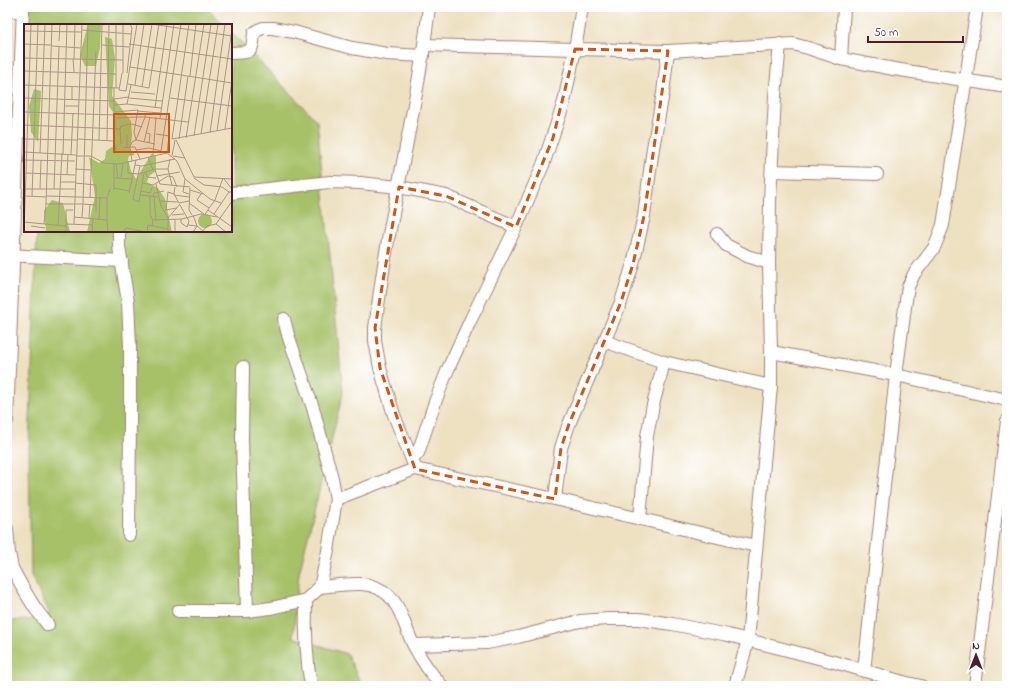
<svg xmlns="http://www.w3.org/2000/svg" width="1014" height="693" font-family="'Indie Flower',sans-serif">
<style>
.green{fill:#a6c168;stroke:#78704a}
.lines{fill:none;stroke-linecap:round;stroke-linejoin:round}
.minor-casing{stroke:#9c8076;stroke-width:14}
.minor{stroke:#fff;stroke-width:12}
.marked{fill:none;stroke:#d8530f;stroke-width:3;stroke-dasharray:8 5;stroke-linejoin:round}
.inset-road{fill:none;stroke:#ac9386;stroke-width:1}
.view{fill:#d8530f;fill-opacity:0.15;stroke:#d8530f;stroke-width:2}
.inset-edge{fill:none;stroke:#4a1f2b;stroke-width:2}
</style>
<rect width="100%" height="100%" fill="#fff"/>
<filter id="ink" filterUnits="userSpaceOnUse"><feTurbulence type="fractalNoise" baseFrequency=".025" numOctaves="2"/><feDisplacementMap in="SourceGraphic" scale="8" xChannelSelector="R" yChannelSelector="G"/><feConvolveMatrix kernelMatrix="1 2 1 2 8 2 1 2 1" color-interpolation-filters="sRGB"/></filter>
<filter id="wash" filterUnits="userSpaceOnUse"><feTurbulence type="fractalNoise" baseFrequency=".012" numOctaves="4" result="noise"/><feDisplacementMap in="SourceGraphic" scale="16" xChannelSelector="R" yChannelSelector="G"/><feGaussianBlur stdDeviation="0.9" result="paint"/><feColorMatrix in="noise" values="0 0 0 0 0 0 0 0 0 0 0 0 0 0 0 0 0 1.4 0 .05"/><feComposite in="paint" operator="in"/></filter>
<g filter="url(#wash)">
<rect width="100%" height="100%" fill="#eee1c2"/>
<g class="green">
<polygon points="23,7 207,7 224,25 25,25"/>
<polygon points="231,32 317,121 343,393 299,573 293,637 347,654 362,686 7,686 7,621 29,620 50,614 31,576 29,450 37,231 231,231"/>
</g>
</g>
<g filter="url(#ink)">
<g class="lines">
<defs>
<g id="minor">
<polyline points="582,7 575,49 668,51 793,44 808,48 841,59 894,69 1007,87"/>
<polyline points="7,11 23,11"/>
<path d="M231 53C252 52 252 54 254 33L258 30 263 28H273L294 32 352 48 387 54 423 56"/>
<polyline points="841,59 844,7"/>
<polyline points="772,171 877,174"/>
<polyline points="231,193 330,182 360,183 399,187 446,196 516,227"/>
<polyline points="119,231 119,247 128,302 130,346 130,421 129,535"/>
<polyline points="717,234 726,245 747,256 769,263"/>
<polyline points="7,255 122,261"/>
<polyline points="284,319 288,335 313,408 332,478 336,499"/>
<polyline points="604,341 664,362 653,405 647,436 640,519"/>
<polyline points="771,352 896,375 1007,400"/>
<polyline points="664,362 771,386"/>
<polyline points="243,367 242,439 247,611"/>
<polyline points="7,421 23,7"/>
<polyline points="412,458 415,456 418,453 435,402 448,369 471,319 516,227 543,165 564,102 575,49 424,45"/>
<path d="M414 465 394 415 380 368 375 341V328C380 290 385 252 393 214 406 145 421 77 429 7"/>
<polyline points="555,499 561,448 569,424 621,302 633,264 644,216 653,148 663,93 668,51"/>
<polyline points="7,529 9,553 12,568 24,590 35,608 48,625"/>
<path d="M320 587C333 586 356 582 369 585 401 593 401 621 414 646 422 661 431 674 442 686"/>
<path d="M306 600C305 630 306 657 311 686"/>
<polyline points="178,611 247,611 271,608 306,600 320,587 328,551 336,499 415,469 555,499 756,546"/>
<polyline points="414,645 487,643 518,637 580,621 608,619 639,619 672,624 728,635 838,663 903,682"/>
<polyline points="864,671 896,375 906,300 908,287 914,274 934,248 943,225 977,7"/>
<polyline points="897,685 903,682 921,686"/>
<polyline points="735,686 748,640 771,386 771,352 769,263 770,201 775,96 780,44"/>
<polyline points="975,686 1007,421"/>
</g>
</defs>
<use href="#minor" class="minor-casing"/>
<use href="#minor" class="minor"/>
</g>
</g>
<path class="marked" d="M575 49 668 51 644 216 633 264 621 302 569 424 561 448 555 499 415 469 380 368 375 328 399 187 446 196 516 227 553 138Z"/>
<g transform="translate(24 24)">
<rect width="208" height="208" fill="#eee1c2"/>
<path d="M64 0H77L76 24 72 42H61L56 31ZM81 13 88 15 91 34 88 72 107 97 108 112 106 125 111 131 105 132 104 136 107 147 112 155 128 129 132 133V147L125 152 123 158 134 164 141 175 148 208H63L71 172 65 133 75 139 81 135 82 127 88 123 91 124V91L85 82ZM10 65 17 67 14 118 7 108 5 82ZM28 176 39 179 46 208 22 207 20 187ZM174 197a7 7 0 1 1 14 0a7 7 0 1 1-14 0Z" fill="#a6c168"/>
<path class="inset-road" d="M28 0 22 180H59L64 0M127 0 208 12M165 0 148 115 208 104M58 6 107 10M0 7 57 8M35 17 36 0M0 20 28 21M105 20 208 35M78 21 105 23M28 22 57 24M0 34 99 36M49 35 50 48M50 35 51 0M106 43 208 59M0 47 92 50M98 49 95 66 102 67 113 0M99 49V0M103 49 108 4 106 0M166 52 172 0M104 60 125 64 135 0M0 61 95 64M111 61 120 0M118 63 128 0M90 64V118L92 125M92 64V0M107 68 131 70M0 74 91 77M105 74 138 77M146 74 208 82M90 75 105 73M48 76V62M103 80 137 84M91 81 103 80 107 61M40 82H55M131 84 143 0M113 87 136 89M0 88 91 91M91 88 114 86 110 108 112 116M122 89 121 93 164 98M91 94 113 93M136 94 150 0M0 101 96 105 97 102 108 100 118 103M96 105 97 120M201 105 208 56M193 107 208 5M123 109 126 110 125 119M186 109 201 0M132 110 145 112 143 129M177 110 194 0M103 111V124M170 112 187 0M162 114 180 0M0 115 53 116M53 115 90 117M155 115 164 52M75 116 78 0M83 116 85 0M112 116 121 93H113M152 116 170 153 208 155M120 118 126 93M106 123 108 137M107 123H111L116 135M99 124 106 123 108 118 112 116 131 120M112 126 125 124 137 127M137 127 157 0M0 128 52 131M16 129 21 0M39 130 43 0M47 131 49 89M129 131 132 93M52 132H67L80 139 95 140 143 129 153 137 161 155 186 175 197 179M148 132 151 116M149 132 161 134M124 133 129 146M146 135 144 145 148 161M0 136 51 137M104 138V149L114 150 132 145H144M90 139V166M92 140 94 154M111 141 118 142 151 135M116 142 109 175 115 178 120 149M51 145 67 146M131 146 136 160 166 163M122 148 123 153 132 154M2 149 51 151M43 151 44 130M132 152 156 148M144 152 149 153 153 163M97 153 99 139M91 154 109 155M170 154 180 161 198 163 205 168M161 155 159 168 165 170M200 155 208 165M36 158H51M51 159 72 161V188M118 159 129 161 144 152M132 160 137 182 144 194V208M151 163 150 170 155 179 165 177M90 164 105 167M166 164 165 186 168 191M0 165H51M16 165 17 136M30 165 35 23M166 166 179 170M117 167 126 169 128 164M105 169 112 136M177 170 173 176 185 184M117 171 134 173M150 171 165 173M1 172 23 173M8 172 14 0M23 172 83 174M66 173 72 27M126 173V191L129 196M129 173 130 169 140 167M130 173 132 196M135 177 154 178M165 179 180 190M156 181 165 197 163 203 157 199V195M142 185 144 168 150 170M141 186 153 184M184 186 208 203M181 190 191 176 199 154M190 190 205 168H208M148 191 160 190M169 191 173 202 179 207M50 193 83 196 84 208M58 193 59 180 72 181M65 194 66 180M144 194 156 180M75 196 76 174M83 196V174L86 165M0 198 42 202M20 200 22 180M42 200 68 201M50 200 58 0M192 200 208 177M164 201 173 202 169 208M7 202 21 204M34 202 38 129M128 202 129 196 158 195 177 190 193 193M0 208 7 0M42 208V186H49M68 208 69 195M99 208 102 204 122 208M123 208 124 201 144 205M151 208V195M178 208 183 202 192 200 202 208"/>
<path class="view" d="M90 90H145V128H90Z"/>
<rect width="208" height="208" class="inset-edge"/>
</g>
<rect width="1014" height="693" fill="none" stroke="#fff" stroke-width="24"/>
<g transform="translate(976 655)" stroke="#ffffff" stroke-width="3" paint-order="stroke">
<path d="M0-3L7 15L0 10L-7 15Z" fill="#4a1f2b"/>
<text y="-6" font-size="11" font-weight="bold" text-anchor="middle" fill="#4a1f2b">N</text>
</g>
<path d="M868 36v6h95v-6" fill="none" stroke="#4a1f2b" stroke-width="2"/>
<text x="874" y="36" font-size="12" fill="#4a1f2b" stroke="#ffffff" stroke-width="3" paint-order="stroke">50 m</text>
</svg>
